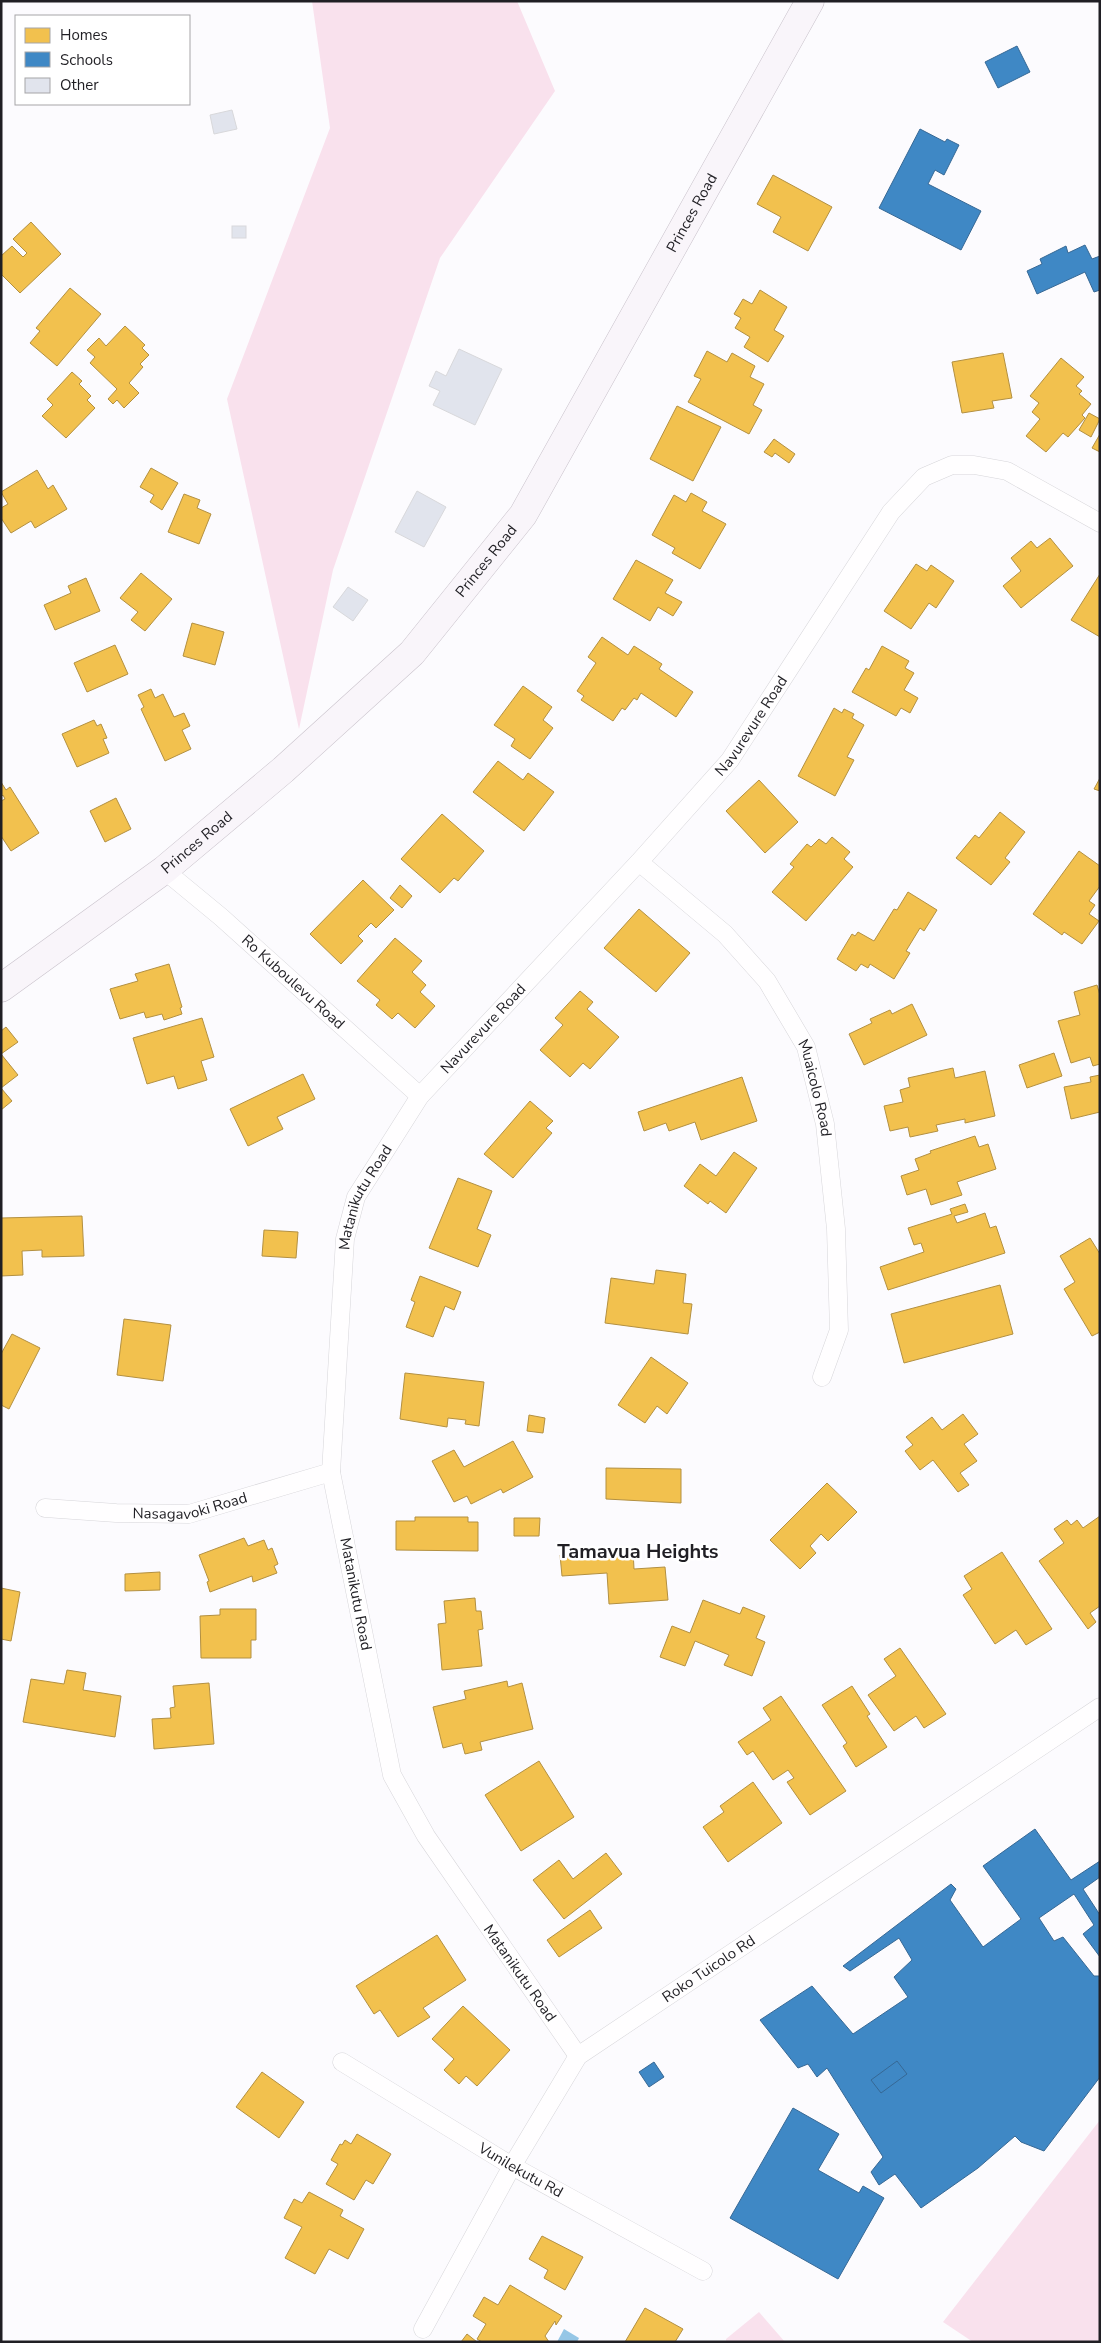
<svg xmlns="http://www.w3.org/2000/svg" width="1101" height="2343" font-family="'Nunito Sans',sans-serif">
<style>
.green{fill:#f9e1ed}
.water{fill:#95c6e6}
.homes{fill:#f2c14e;stroke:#b39041}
.schools{fill:#3f88c5;stroke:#366895}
.building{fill:#e1e4ed;stroke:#d8d8db}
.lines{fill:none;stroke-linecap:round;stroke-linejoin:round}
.street-casing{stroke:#d7d6da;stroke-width:19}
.primary-casing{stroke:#c9c2cb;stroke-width:29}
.street{stroke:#fffeff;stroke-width:18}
.primary{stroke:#f9f5fa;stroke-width:28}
.labels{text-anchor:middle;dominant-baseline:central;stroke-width:5;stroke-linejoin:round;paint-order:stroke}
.street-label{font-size:15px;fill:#201f24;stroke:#fff}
.district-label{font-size:20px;font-weight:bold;fill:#201f24;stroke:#fff}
</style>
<rect width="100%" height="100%" fill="#fcfbfe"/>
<g class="green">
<polygon points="312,1 517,1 555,91 440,258 333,570 299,729 227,399 330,128"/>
<polygon points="1100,2120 1100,2342 973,2342 943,2322"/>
<polygon points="759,2312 785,2342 726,2342 726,2339"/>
</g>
<polygon class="water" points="564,2329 579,2338 577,2342 557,2342"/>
<g class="homes">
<polygon points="773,175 832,207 808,251 773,232 781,217 757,204"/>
<polygon points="31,222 61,254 20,293 1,274 1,256 12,246 23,257 27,253 13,239"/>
<polygon points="70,288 101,314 57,366 30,343 40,331 36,328"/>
<polygon points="760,290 787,307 774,330 784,336 768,362 744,347 750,337 735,328 741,318 734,314 743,299 752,304"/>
<polygon points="125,326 145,345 142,348 149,355 140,364 143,367 129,383 139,393 124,408 117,400 113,404 108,399 117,389 90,363 95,357 87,350 99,338 106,346"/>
<polygon points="707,351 727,362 732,353 755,366 750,377 764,384 753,405 762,410 749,434 688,402 701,379 694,376"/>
<polygon points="1003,353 1012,398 992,401 994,408 962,413 952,362"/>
<polygon points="1061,358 1084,377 1076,386 1082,391 1079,394 1091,404 1082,415 1085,418 1068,437 1063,433 1046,452 1026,436 1040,419 1032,412 1039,403 1030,396"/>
<polygon points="72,372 82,381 79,384 91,396 87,400 95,408 66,438 42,416 53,405 47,399"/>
<polygon points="677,406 721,427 693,481 650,459"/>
<polygon points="1089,413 1100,419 1091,437 1079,430"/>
<polygon points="1100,434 1100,452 1092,448"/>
<polygon points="774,439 795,454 789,463 775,453 772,457 764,452"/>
<polygon points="151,468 178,483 162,510 150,502 154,495 140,487"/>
<polygon points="37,470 48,489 53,485 67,509 35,528 31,521 11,533 1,518 1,508 8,504 1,492"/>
<polygon points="691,493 707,502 702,511 726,524 700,569 672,553 675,548 652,535 674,495 686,502"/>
<polygon points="184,494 200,500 197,508 211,514 199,544 168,532"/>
<polygon points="1050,538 1073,566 1021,608 1003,586 1021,571 1011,558 1031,541 1037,548"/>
<polygon points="636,560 673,580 665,593 682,602 673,616 658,607 650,621 613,599"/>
<polygon points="916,564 927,571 931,565 954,581 936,608 929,603 911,629 884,611"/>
<polygon points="141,573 172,599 145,631 131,620 138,612 120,598"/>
<polygon points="1100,574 1100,637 1071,620"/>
<polygon points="86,578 100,611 55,630 44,605 71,593 68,586"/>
<polygon points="192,623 224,632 215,665 183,656"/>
<polygon points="602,637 628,655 634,646 662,664 659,669 693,692 676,717 641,693 637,700 634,698 625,710 622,708 613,721 581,700 584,696 577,691 596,663 588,657"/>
<polygon points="115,645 128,674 87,692 74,663"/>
<polygon points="882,646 909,661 905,668 914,673 904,690 918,698 910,713 901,708 896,716 852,692 866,668 869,670"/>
<polygon points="523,686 552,707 543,720 553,728 530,759 511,746 515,739 494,725"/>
<polygon points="151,689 155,698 163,694 174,717 184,713 190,726 182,730 191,749 165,761 141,709 144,707 138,695"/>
<polygon points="834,708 842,713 844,709 854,714 852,718 864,725 847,757 854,760 835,796 798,776"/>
<polygon points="94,720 97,726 101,724 107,738 103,739 109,753 77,767 62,734"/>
<polygon points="498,761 523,780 528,773 554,792 524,831 473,792"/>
<polygon points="1100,778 1100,791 1094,789"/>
<polygon points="759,780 798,822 765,853 726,811"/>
<polygon points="1,782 6,790 10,787 39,833 11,851 1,836 1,801 5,799 3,795 1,797"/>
<polygon points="116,798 131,829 105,842 90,811"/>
<polygon points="1000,812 1025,832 1005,858 1010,862 991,885 956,858 975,835 979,838"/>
<polygon points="442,814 484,851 458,881 454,878 440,893 401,859"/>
<polygon points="832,837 850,852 844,859 853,867 806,921 772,892 794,867 790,864 807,844 811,847 819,839 826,844"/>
<polygon points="1079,851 1100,866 1100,886 1089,901 1095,905 1089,914 1099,921 1082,944 1064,932 1062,935 1033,914"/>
<polygon points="363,880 394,910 376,928 371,923 358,936 363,941 341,964 310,934"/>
<polygon points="400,885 412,896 402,908 390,898"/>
<polygon points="908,892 937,910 924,931 920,928 906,951 910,953 894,979 870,964 868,968 861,964 856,971 837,959 852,934 855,936 858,932 874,941 894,909 897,910"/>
<polygon points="639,909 690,953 656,992 604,948"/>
<polygon points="395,938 422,961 412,972 426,985 420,992 435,1006 415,1028 398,1013 392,1019 376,1005 380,1000 357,981"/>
<polygon points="169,964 182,1007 180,1008 182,1014 164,1020 162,1014 146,1018 144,1012 120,1019 110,989 138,981 135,974"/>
<polygon points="1097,985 1100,995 1100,1064 1093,1066 1090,1057 1071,1063 1058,1021 1080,1015 1074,992"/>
<polygon points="580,991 593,1002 587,1009 619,1037 590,1069 583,1063 570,1077 540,1050 563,1025 555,1018"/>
<polygon points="912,1004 927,1035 864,1065 849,1034 872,1023 870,1019 890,1010 892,1014"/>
<polygon points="202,1018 214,1057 201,1061 207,1080 178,1089 174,1076 147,1084 133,1038"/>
<polygon points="6,1027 18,1042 1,1054 18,1075 1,1088 12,1101 1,1110 1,1031"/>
<polygon points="1054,1053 1062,1076 1027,1088 1019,1065"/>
<polygon points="953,1068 955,1078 985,1071 995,1116 965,1123 965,1119 936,1125 938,1131 910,1137 908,1127 890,1131 884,1106 903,1102 900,1090 910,1087 908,1078"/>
<polygon points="303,1074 315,1099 277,1117 283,1129 248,1146 230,1109"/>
<polygon points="1100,1075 1100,1112 1071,1119 1064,1087 1091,1082 1090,1077"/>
<polygon points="742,1077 757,1121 701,1140 695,1122 669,1131 666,1123 644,1131 638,1112"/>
<polygon points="530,1101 553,1121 546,1128 552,1133 513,1178 484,1154"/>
<polygon points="975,1136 979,1147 988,1144 996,1169 957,1182 962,1195 931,1205 926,1189 907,1195 901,1176 919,1170 915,1159 931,1153 930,1151"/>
<polygon points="734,1152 757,1168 726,1213 710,1201 708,1204 684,1186 700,1164 716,1176"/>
<polygon points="458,1178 492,1191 477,1229 491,1235 478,1267 429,1248"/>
<polygon points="965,1204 968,1212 954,1216 957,1223 985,1213 990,1228 996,1226 1005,1253 888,1290 880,1267 924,1252 921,1243 914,1245 908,1228 952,1214 950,1209"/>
<polygon points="82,1216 84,1256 42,1257 42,1250 22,1251 23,1275 1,1276 1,1218"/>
<polygon points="264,1230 298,1232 296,1258 262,1256"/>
<polygon points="1090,1238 1100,1254 1100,1332 1092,1336 1064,1289 1075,1282 1060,1256"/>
<polygon points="656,1270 686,1274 683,1303 692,1304 688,1334 605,1323 611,1278 654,1284"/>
<polygon points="420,1276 461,1292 454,1310 445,1306 433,1337 406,1327 415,1302 411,1300"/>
<polygon points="1000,1285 1013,1334 904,1363 891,1314"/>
<polygon points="124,1319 171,1325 163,1381 117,1375"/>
<polygon points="12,1334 40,1348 9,1409 1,1405 1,1354"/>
<polygon points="651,1357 688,1383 667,1414 657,1406 645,1423 618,1405"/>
<polygon points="405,1373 484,1382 479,1426 465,1424 466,1420 448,1418 447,1427 400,1419"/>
<polygon points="963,1414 978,1434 964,1444 977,1461 960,1473 969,1485 958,1492 933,1460 920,1470 905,1451 913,1445 906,1437 932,1417 942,1430"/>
<polygon points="529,1415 545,1418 543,1433 527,1431"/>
<polygon points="513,1441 533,1477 503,1493 501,1489 471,1504 467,1496 454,1502 432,1461 454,1450 464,1467"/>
<polygon points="606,1468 681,1469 681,1503 606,1499"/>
<polygon points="827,1483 857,1512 828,1541 821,1534 810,1546 816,1553 800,1569 770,1540"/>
<polygon points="1100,1516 1100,1606 1090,1613 1096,1622 1088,1629 1039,1561 1064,1543 1054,1529 1067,1520 1071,1525 1077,1520 1083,1528"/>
<polygon points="415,1517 468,1517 468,1522 478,1522 478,1551 396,1550 396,1521 415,1521"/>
<polygon points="514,1518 540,1518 539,1536 514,1536"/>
<polygon points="244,1538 248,1546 264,1540 268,1550 272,1548 278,1564 274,1566 277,1573 253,1582 252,1576 210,1592 207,1582 209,1581 199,1555"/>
<polygon points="633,1550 634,1569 665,1567 668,1600 609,1604 607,1573 562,1576 560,1555"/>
<polygon points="1002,1552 1052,1629 1026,1645 1016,1630 995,1644 963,1595 972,1589 964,1576"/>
<polygon points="160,1572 160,1590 125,1591 125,1574"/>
<polygon points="1,1588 20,1592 11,1641 1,1639"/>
<polygon points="475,1598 476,1611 481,1611 483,1629 478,1630 482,1666 442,1670 438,1624 446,1623 444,1601"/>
<polygon points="703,1600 740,1614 743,1607 765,1616 756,1638 765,1642 752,1676 724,1665 729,1655 695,1641 685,1666 660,1657 672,1626 690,1633"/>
<polygon points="220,1609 256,1609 256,1640 251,1640 251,1658 201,1658 200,1616 220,1615"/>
<polygon points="900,1648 946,1714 924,1728 916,1716 894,1731 868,1695 896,1676 884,1659"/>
<polygon points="67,1670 86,1673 83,1690 121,1696 115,1737 23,1722 31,1679 64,1684"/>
<polygon points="507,1681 508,1687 522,1683 533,1729 480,1742 482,1750 465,1754 462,1743 443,1748 433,1707 466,1699 464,1691"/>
<polygon points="209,1683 214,1744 154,1749 152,1719 171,1718 170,1708 175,1707 173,1686"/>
<polygon points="852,1686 870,1714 867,1716 887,1747 856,1767 843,1746 847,1743 822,1705"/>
<polygon points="781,1696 846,1791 810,1815 787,1782 794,1778 788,1770 773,1780 753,1751 747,1755 738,1742 771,1720 763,1708"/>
<polygon points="539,1761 574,1817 521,1851 485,1795"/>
<polygon points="753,1782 782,1823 728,1862 703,1827 724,1812 720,1806"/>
<polygon points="606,1853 622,1874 564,1919 533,1880 559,1860 573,1879"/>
<polygon points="590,1910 602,1928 559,1957 547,1940"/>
<polygon points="437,1935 466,1980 423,2008 430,2017 398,2037 380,2010 374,2014 356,1986"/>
<polygon points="463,2006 510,2050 477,2086 466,2076 459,2084 444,2070 454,2059 432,2039"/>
<polygon points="262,2072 304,2102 279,2138 236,2107"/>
<polygon points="357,2134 391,2154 373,2184 366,2180 354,2200 326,2184 338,2164 331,2160 340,2144 342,2145 345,2140 351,2144"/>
<polygon points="309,2192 343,2210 340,2216 364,2229 348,2259 329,2249 315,2274 285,2258 302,2227 284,2218 294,2199 302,2203"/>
<polygon points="542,2236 583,2257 565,2290 544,2278 548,2270 529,2259"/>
<polygon points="510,2285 562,2316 556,2325 555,2321 545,2336 549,2342 482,2342 477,2339 486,2324 473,2316 484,2297 498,2305"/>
<polygon points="645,2308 683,2329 675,2342 625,2342"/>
<polygon points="467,2334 477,2342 461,2342"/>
</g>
<g class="schools">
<polygon points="1017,46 1030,72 998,88 985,62"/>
<polygon points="920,129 945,142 947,139 959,145 944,175 935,170 928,184 981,211 961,250 879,208"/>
<polygon points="1085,245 1092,259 1100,256 1100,290 1094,292 1085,272 1037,294 1027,271 1042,264 1040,259 1066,246 1068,253"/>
<polygon points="1035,1829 1071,1880 1100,1861 1100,1877 1083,1889 1100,1915 1100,1957 1083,1934 1094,1925 1074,1894 1039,1918 1054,1941 1063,1937 1094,1976 1100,1976 1100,2077 1044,2151 1021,2142 1015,2136 978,2168 921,2208 895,2174 879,2185 871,2172 883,2157 827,2068 817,2077 808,2064 798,2068 760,2020 812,1986 853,2034 908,1997 894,1977 912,1960 899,1938 850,1971 843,1966 951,1884 956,1889 950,1900 983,1947 1021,1919 983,1866"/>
<polygon points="897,2061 907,2074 881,2093 871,2080"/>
<polygon points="654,2062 664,2077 649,2087 639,2072"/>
<polygon points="793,2108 839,2134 818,2170 859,2193 863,2186 884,2198 838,2279 730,2218"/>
</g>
<g class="building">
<polygon points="232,110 237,129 214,134 210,115"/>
<rect x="232" y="226" width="14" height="12"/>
<polygon points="459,349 502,369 475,425 433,405 440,391 429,386 436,371 446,376"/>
<polygon points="417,491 446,507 424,547 395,532"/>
<polygon points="348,587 368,600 353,621 333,607"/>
</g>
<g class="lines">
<defs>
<g id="street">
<path id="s1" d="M639 862 725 934 767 981 806 1047 825 1124 836 1229 839 1330 822 1377"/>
<path id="s2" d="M164 870 221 917 420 1096"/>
<path id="s3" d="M45 1508 116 1513 189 1514 331 1472"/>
<path id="s4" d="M578 2056 426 1836 392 1775 331 1472 345 1239 356 1197 420 1096 639 862 730 760 891 512 924 477 952 465H974L1007 471 1100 523"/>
<path id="s5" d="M342 2062 512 2166 703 2271"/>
<path id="s6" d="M423 2329 512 2166 578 2056 1100 1707"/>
</g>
<g id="primary">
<path id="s7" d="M1 988 164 870 283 770 412 653 523 515 810 1"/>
</g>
</defs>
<use href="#street" class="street-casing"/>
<use href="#primary" class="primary-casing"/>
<use href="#street" class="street"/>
<use href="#primary" class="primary"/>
</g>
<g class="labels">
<g class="street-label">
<text stroke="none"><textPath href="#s7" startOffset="1054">Princes Road</textPath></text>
<text stroke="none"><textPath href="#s7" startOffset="649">Princes Road</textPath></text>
<text stroke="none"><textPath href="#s4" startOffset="1540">Navurevure Road</textPath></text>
<text stroke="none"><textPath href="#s7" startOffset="244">Princes Road</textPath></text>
<text stroke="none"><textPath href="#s2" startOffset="171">Ro Kuboulevu Road</textPath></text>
<text stroke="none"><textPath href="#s4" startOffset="1135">Navurevure Road</textPath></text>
<text stroke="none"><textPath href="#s1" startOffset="294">Muaicolo Road</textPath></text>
<text stroke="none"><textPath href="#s4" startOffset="926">Matanikutu Road</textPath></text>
<text stroke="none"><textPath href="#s3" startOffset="146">Nasagavoki Road</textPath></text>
<text transform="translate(356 1594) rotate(79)">Matanikutu Road</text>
<text stroke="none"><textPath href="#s6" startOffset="471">Roko Tuicolo Rd</textPath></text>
<text transform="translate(520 1973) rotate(55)">Matanikutu Road</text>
<text stroke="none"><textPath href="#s5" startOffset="209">Vunilekutu Rd</textPath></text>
</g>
<g class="district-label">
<text x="638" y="1551">Tamavua Heights</text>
</g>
</g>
<rect width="1101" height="2343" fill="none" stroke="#201f24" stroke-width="5"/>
<rect x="15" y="15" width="175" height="90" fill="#ffffff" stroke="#a6a5a7"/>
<rect x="25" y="28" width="25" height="15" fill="#f2c14e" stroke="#a6a5a7"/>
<text x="60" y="40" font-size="15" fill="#201f24">Homes</text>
<rect x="25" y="52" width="25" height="15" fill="#3f88c5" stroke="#a6a5a7"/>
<text x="60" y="65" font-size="15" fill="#201f24">Schools</text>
<rect x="25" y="78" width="25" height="15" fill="#e1e4ed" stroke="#a6a5a7"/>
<text x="60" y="90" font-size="15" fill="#201f24">Other</text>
</svg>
